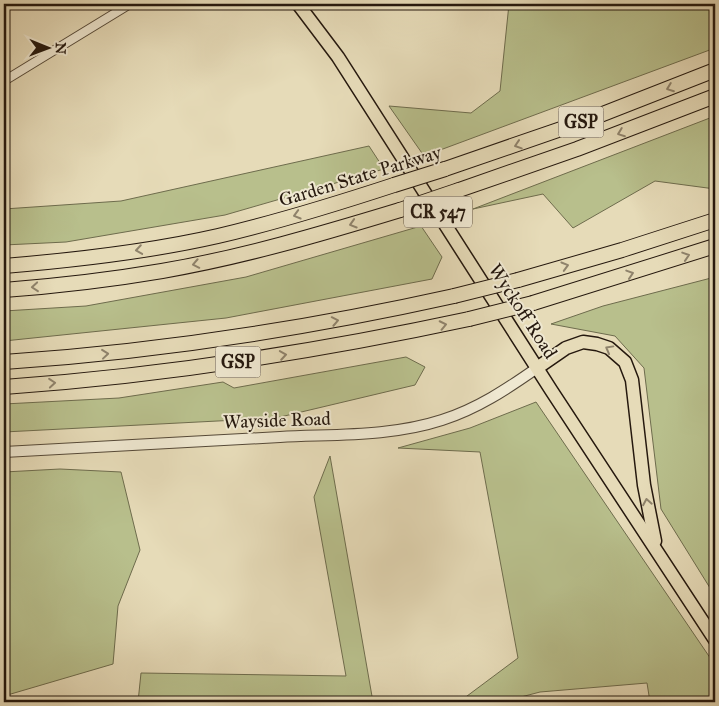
<svg xmlns="http://www.w3.org/2000/svg" width="719" height="706" font-family="'IM FELL Great Primer',serif">
<style>
.green{fill:#b8bf8c;stroke:#6e6c4d}
.lines{fill:none;stroke-linecap:round;stroke-linejoin:round}
.minor-casing{stroke:#554938;stroke-width:10}
.tertiary-casing{stroke:#554938;stroke-width:12}
.primary-casing{stroke:#25180e;stroke-width:15}
.motorway-casing{stroke:#25180e;stroke-width:16}
.minor{stroke:#efe8d1;stroke-width:8}
.tertiary{stroke:#efe8d1;stroke-width:10}
.primary{stroke:#e6dbb8;stroke-width:12}
.motorway{stroke:#e6dbb8;stroke-width:14}
.motorway-bridge-casing{stroke:#25180e;stroke-width:16;stroke-linecap:butt}
.motorway-bridge{stroke:#e6dbb8;stroke-width:14}
.oneway{stroke:#8f836c}
.labels{text-anchor:middle;dominant-baseline:central;stroke-width:4;stroke-linejoin:round;paint-order:stroke}
.shield{fill:#efe8d1;stroke:#625648;stroke-width:1}
.shield-label{font-size:18px;font-weight:bold;fill:#25180e}
.street-label{font-size:19px;fill:#25180e;stroke:#efe8d1}
</style>
<rect width="100%" height="100%" fill="#e6dbb8"/>
<filter id="stains"><feTurbulence type="fractalNoise" baseFrequency=".004" numOctaves="4"/><feColorMatrix values="0 0 0 0 .2 0 0 0 0 .09 0 0 0 0 .02 0 0 0 .5 -.17"/></filter>
<radialGradient id="worn" r=".72"><stop offset=".6" stop-color="#630" stop-opacity="0"/><stop offset="1" stop-color="#630" stop-opacity=".3"/></radialGradient>
<g class="green">
<polygon points="509,4 715,4 715,48 424,156 389,106 471,113 500,91"/>
<polygon points="715,116 715,189 655,181 573,228 543,194 473,209"/>
<polygon points="369,146 384,169 225,215 66,242 4,245 4,209 121,201"/>
<polygon points="421,226 442,257 432,279 226,318 4,341 4,311 86,306 246,277"/>
<polygon points="715,277 715,596 661,509 644,368 615,336 551,324 603,306"/>
<polygon points="406,357 425,367 415,385 276,418 4,432 4,404 119,398 223,382 234,388"/>
<polygon points="536,402 715,665 715,702 650,702 647,683 540,692 502,702 459,702 518,658 480,452 398,448 470,428"/>
<polygon points="330,456 373,702 138,702 141,673 346,676 314,497"/>
<polygon points="60,469 121,472 140,550 118,606 113,664 4,696 4,472"/>
</g>
<g class="lines">
<defs>
<polyline id="minor" points="4,81 130,4"/>
<path id="tertiary" d="M4 452C96 447 188 442 280 437 333 434 390 437 442 420 477 409 507 389 537 368"/>
<g id="primary">
<polyline points="298,4 338,57 551,390 715,640"/>
<polyline points="537,368 566,348 583,342 597,344 609,348 625,362 632,380 644,485 655,541"/>
</g>
<g id="motorway">
<polyline points="445,169 590,119 715,70"/>
<polyline points="459,190 577,149 715,96"/>
<path d="M4 266C76 260 148 252 218 236 278 222 336 204 394 185"/>
<polyline points="518,280 622,250 715,220"/>
<path d="M4 290C57 286 109 280 162 271 243 257 321 234 400 210"/>
<polyline points="533,303 715,246"/>
<path d="M4 362C156 352 305 329 454 296"/>
<path d="M4 387C161 376 315 352 469 319"/>
</g>
</defs>
<use href="#minor" class="minor-casing"/>
<use href="#tertiary" class="tertiary-casing"/>
<use href="#primary" class="primary-casing"/>
<use href="#motorway" class="motorway-casing"/>
<use href="#minor" class="minor"/>
<use href="#tertiary" class="tertiary"/>
<use href="#primary" class="primary"/>
<use href="#motorway" class="motorway"/>
<defs>
<g id="motorway-bridge">
<polyline points="394,185 445,169"/>
<polyline points="400,210 459,190"/>
<polyline points="454,296 518,280"/>
<polyline points="469,319 533,303"/>
</g>
</defs>
<use href="#motorway-bridge" class="motorway-bridge-casing"/>
<use href="#motorway-bridge" class="motorway-bridge"/>
</g>
<defs><path id="oneway-chevron" d="M-2-3.5L2.5 0L-2 3.5" fill="none" stroke-width="1.6" stroke-linecap="round" stroke-linejoin="round" transform="scale(1.25)"/></defs>
<g class="oneway">
<use href="#oneway-chevron" transform="translate(670 88) rotate(159)"/>
<use href="#oneway-chevron" transform="translate(621 133) rotate(159)"/>
<use href="#oneway-chevron" transform="translate(518 145) rotate(162)"/>
<use href="#oneway-chevron" transform="translate(297 215) rotate(164)"/>
<use href="#oneway-chevron" transform="translate(353 224) rotate(163)"/>
<use href="#oneway-chevron" transform="translate(139 250) rotate(171)"/>
<use href="#oneway-chevron" transform="translate(686 256) rotate(-18)"/>
<use href="#oneway-chevron" transform="translate(196 264) rotate(169)"/>
<use href="#oneway-chevron" transform="translate(565 266) rotate(-16)"/>
<use href="#oneway-chevron" transform="translate(630 274) rotate(-18)"/>
<use href="#oneway-chevron" transform="translate(35 287) rotate(175)"/>
<use href="#oneway-chevron" transform="translate(335 321) rotate(-11)"/>
<use href="#oneway-chevron" transform="translate(443 325) rotate(-12)"/>
<use href="#oneway-chevron" transform="translate(609 349) rotate(-151)"/>
<use href="#oneway-chevron" transform="translate(105 354) rotate(-6)"/>
<use href="#oneway-chevron" transform="translate(283 355) rotate(-9)"/>
<use href="#oneway-chevron" transform="translate(52 383) rotate(-5)"/>
<use href="#oneway-chevron" transform="translate(647 502) rotate(-100)"/>
</g>
<g class="labels">
<g class="shield">
<rect x="558.5" y="106.5" width="45" height="31" rx="4"/>
<rect x="404" y="196.5" width="68" height="31" rx="4"/>
<rect x="215.5" y="346.5" width="45" height="31" rx="4"/>
</g>
<g class="shield-label">
<text x="581" y="122">GSP</text>
<text x="438" y="212">CR 547</text>
<text x="238" y="362">GSP</text>
</g>
<g class="street-label">
<text transform="translate(360 176) rotate(-17)">Garden State Parkway</text>
<text transform="translate(523 311) rotate(57)">Wyckoff Road</text>
<text transform="translate(277 420) rotate(-2)">Wayside Road</text>
</g>
</g>
<rect width="719" height="706" fill="none" stroke="#e6dbb8" stroke-width="20"/>
<rect x="5" y="5" width="709" height="696" fill="none" stroke="#25180e" stroke-width="2.5"/>
<rect x="10" y="10" width="699" height="686" fill="none" stroke="#25180e"/>
<g transform="translate(48 48) rotate(91)" stroke="#efe8d1" stroke-width="4" paint-order="stroke">
<path d="M0-4L9 19L0 12L-9 19Z" fill="#25180e"/>
<text y="-8" font-size="14" font-weight="bold" text-anchor="middle" fill="#25180e">N</text>
</g>
<rect width="100%" height="100%" filter="url(#stains)"/>
<rect width="100%" height="100%" fill="url(#worn)"/>
</svg>
